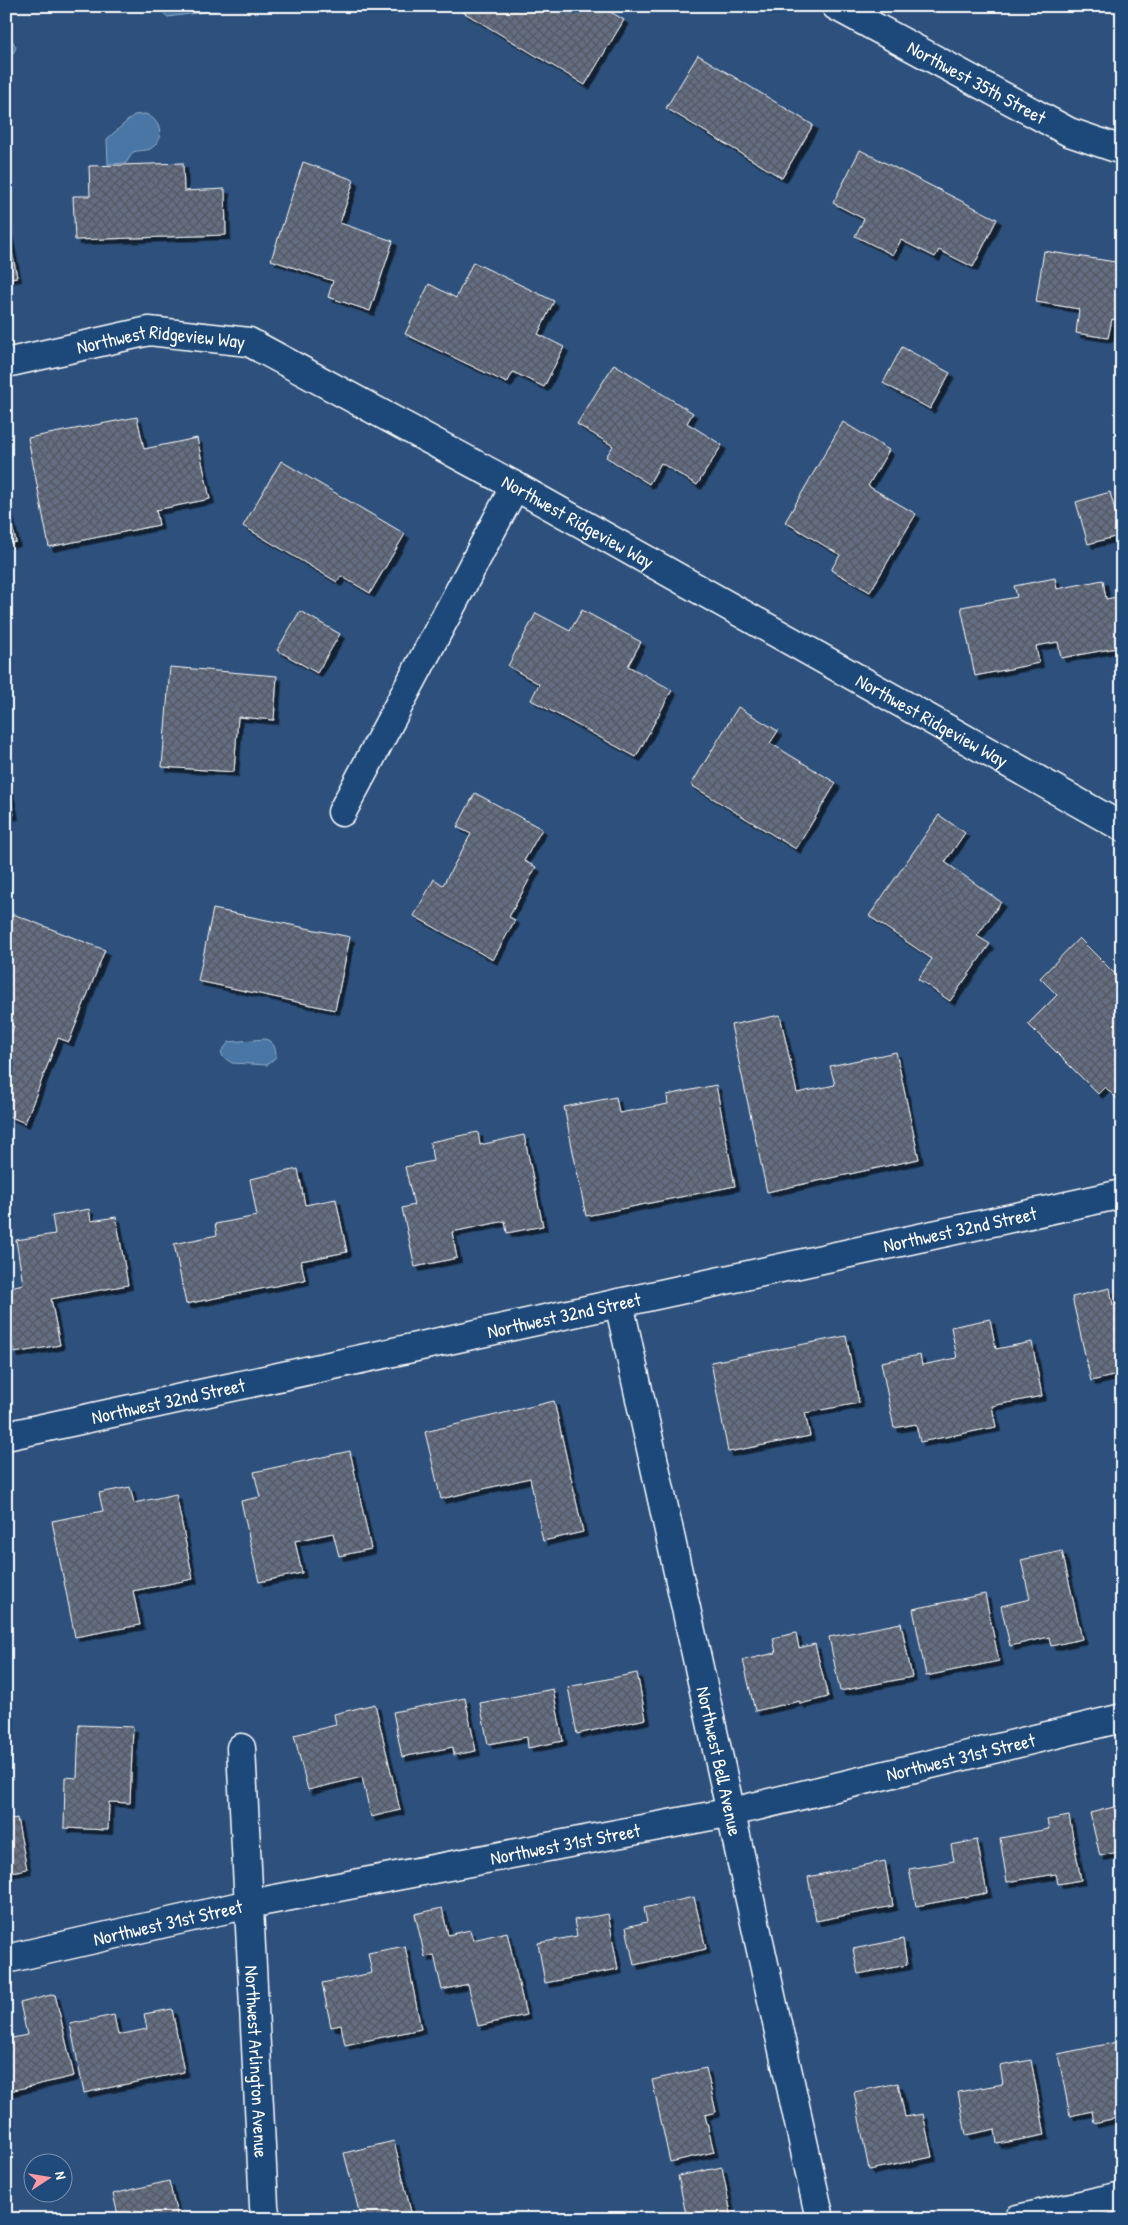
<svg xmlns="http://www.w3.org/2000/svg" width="1128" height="2225" font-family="'Patrick Hand',sans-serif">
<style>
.water{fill:#4876a4;stroke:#91adc8}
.building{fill:url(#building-cross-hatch);stroke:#fff;filter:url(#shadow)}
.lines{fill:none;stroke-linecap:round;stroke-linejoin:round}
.minor-casing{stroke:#fff;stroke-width:31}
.minor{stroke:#1f4a7a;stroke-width:28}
.labels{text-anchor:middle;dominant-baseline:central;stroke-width:4.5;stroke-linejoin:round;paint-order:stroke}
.street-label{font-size:19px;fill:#fff;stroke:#1f4a7a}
</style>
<defs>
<pattern id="building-cross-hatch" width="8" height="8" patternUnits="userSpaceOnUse" patternTransform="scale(1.25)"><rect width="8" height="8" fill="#636e82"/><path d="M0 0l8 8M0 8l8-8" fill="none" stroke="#54585f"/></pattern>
<filter id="shadow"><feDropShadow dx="4.5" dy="4.5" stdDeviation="0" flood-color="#0009"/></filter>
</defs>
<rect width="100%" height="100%" fill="#2d517c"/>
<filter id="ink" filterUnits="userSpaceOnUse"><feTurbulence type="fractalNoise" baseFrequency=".02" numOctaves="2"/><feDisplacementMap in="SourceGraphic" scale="10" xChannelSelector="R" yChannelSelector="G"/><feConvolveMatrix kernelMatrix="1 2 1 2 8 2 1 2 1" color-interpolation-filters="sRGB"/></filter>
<g filter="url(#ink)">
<g class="water">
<polygon points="155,6 221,6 218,10 168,17"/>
<polygon points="6,26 12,29 9,35 16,47 14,52 6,58"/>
<path d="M145 114C161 119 166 140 150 149 145 151 139 150 133 152L126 163 108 164 107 139 134 115Z"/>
<path d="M265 1039C274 1042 276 1048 276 1057L267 1065 232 1063 223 1057 221 1052 229 1042Z"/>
</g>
<g class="building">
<polygon points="466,6 601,6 624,20 585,85 463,12"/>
<polygon points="698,55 813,125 782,178 666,108"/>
<polygon points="860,150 997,219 973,267 939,250 935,257 901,240 893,255 855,236 864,219 833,203"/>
<polygon points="303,162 354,180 340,223 393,241 370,311 328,297 333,281 271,260"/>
<polygon points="183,163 184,191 225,189 226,235 75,240 73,196 90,196 89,166"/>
<polygon points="6,221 17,277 6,279"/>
<polygon points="1044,251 1122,263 1122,321 1112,319 1108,338 1076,333 1079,309 1036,302"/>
<polygon points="473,262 554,301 538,334 564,347 544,387 513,372 507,383 405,334 429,284 456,298"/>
<polygon points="902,347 950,373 930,409 883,383"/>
<polygon points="614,364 693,413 687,423 722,445 697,485 661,463 649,484 606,457 613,446 577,424"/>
<polygon points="137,417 144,449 197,438 210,499 156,510 159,525 49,547 28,438"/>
<polygon points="843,422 889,450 868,486 916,514 870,592 831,570 840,555 785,522"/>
<polygon points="281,461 405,534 370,593 341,576 337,582 243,526"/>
<polygon points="1110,492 1122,535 1088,544 1076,502"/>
<polygon points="6,501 16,542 6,544"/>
<polygon points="1055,578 1057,589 1103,580 1106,599 1122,596 1122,647 1061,658 1058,642 1036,646 1039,663 975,676 961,607 1017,597 1014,586"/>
<polygon points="582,610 641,642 628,666 672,690 636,757 531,700 539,684 508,666 536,613 570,631"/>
<polygon points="300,611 340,634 317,673 277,650"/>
<polygon points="170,667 277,676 274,720 238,717 234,772 162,767"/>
<polygon points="738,707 778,731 770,743 836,783 796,849 691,785"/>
<polygon points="6,775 14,815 6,816"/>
<polygon points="475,793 542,829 524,861 536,867 509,917 515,920 493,960 414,916 434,879 443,885 471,834 457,827"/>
<polygon points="939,815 965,833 945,862 1001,902 977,936 990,944 950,1001 918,979 932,959 869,916"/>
<polygon points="213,909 350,937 335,1010 198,981"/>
<polygon points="13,914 105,950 69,1042 58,1038 25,1123 6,1115 6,1047 14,1026 6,1023 6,931"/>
<polygon points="1079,938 1114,973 1122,966 1122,1104 1105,1087 1098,1094 1028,1024 1057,995 1040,978"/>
<polygon points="780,1015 797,1093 835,1085 830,1066 896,1052 919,1159 767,1192 731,1025"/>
<polygon points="716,1085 735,1186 586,1216 564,1107 616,1097 619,1113 668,1104 667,1095"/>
<polygon points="478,1132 480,1145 524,1135 543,1226 507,1233 505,1221 452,1232 457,1258 415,1267 402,1208 414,1205 405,1167 433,1161 430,1142"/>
<polygon points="298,1169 305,1205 336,1199 347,1252 301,1261 305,1280 186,1304 174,1244 217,1235 215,1224 257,1216 250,1179"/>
<polygon points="89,1209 91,1221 116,1217 128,1285 51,1299 60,1345 14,1353 6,1310 6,1288 23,1284 16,1240 55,1234 52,1216"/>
<polygon points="1110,1288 1113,1305 1122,1303 1122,1374 1091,1381 1072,1297"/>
<polygon points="990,1319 996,1349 1032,1342 1042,1396 992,1406 996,1427 920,1442 916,1424 894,1428 881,1362 920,1355 922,1365 957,1358 951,1327"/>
<polygon points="846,1336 859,1403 805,1413 810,1436 728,1452 711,1362"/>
<polygon points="554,1401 583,1532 543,1541 530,1478 441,1499 425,1432"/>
<polygon points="350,1451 371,1549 339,1556 333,1533 295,1541 302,1573 259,1582 241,1501 260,1497 254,1472"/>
<polygon points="130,1487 134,1503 176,1494 193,1579 133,1591 140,1625 75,1637 52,1521 103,1511 99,1493"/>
<polygon points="1062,1551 1082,1639 1051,1646 1049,1637 1010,1646 1001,1606 1030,1599 1021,1560"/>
<polygon points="985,1594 999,1661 926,1676 913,1609"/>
<polygon points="901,1623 912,1677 840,1691 829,1637"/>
<polygon points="796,1633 799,1648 815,1644 828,1697 800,1704 800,1701 755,1711 743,1660 776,1653 773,1638"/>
<polygon points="637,1673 646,1719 577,1734 568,1687"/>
<polygon points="553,1689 563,1741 528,1748 527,1737 488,1744 480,1703"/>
<polygon points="465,1698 476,1751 454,1755 453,1747 402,1757 393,1712"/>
<polygon points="375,1704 400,1810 371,1817 362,1777 308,1790 294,1735 336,1725 334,1714"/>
<polygon points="79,1725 133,1727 130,1803 109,1802 108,1830 64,1828 65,1777 77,1778"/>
<polygon points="1122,1805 1122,1851 1100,1856 1090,1813"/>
<polygon points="1069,1816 1081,1880 1058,1884 1056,1874 1007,1882 1000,1838 1049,1829 1047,1820"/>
<polygon points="17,1818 27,1869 6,1873 6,1820"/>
<polygon points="977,1840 987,1893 916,1906 909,1869 954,1861 951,1845"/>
<polygon points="885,1861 893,1906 816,1921 808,1877"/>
<polygon points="694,1897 706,1949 634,1965 626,1927 647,1922 644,1908"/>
<polygon points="442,1908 448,1935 470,1930 473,1940 507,1932 526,2015 478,2026 468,1984 442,1990 434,1955 425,1957 415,1914"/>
<polygon points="608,1914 618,1969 545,1983 538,1943 577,1936 574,1920"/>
<polygon points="903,1939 907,1965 858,1974 853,1949"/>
<polygon points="405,1946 421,2029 345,2045 341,2025 331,2027 322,1983 372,1973 368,1953"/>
<polygon points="55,1994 74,2076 6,2092 6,2049 9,2048 7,2039 27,2035 20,2003"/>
<polygon points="172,2009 184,2072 84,2093 70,2024 114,2015 118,2035 147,2029 144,2014"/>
<polygon points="1122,2041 1122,2120 1121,2117 1094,2123 1092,2111 1070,2116 1058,2054"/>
<polygon points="1031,2060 1045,2135 997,2144 995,2129 966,2135 958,2092 1003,2084 1000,2066"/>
<polygon points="706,2068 716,2112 705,2115 714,2152 670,2162 652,2080"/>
<polygon points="898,2083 905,2117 923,2114 932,2157 869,2170 854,2092"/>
<polygon points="394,2141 411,2212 381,2219 361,2219 344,2153"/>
<polygon points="722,2167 732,2219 687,2219 678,2176"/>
<polygon points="169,2181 178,2219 119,2219 113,2194"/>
</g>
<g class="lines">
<defs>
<g id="minor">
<path id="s1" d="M836 6 1069 132 1122 150"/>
<path id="s2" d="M6 363 149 331 249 342 515 486 1122 827"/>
<polyline points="342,812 515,486"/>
<path id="s3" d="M619 1303 820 2219"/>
<path id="s4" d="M6 1436 1122 1194"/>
<path id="s5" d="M241 1748 264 2206 266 2219"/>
<path id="s6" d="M6 1959 249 1904 732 1812 1122 1718"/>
<polyline points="1018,2219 1122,2196"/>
</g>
</defs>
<use href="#minor" class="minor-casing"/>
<use href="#minor" class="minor"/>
</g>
</g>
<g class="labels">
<g class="street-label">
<text stroke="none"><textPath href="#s1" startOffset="160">Northwest 35th Street</textPath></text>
<text stroke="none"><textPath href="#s2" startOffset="158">Northwest Ridgeview Way</textPath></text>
<text stroke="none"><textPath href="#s2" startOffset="622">Northwest Ridgeview Way</textPath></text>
<text stroke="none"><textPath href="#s2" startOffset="1028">Northwest Ridgeview Way</textPath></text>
<text stroke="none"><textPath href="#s4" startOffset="976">Northwest 32nd Street</textPath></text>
<text stroke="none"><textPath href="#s4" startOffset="571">Northwest 32nd Street</textPath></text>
<text stroke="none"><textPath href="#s4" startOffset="166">Northwest 32nd Street</textPath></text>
<text stroke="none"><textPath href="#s6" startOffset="976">Northwest 31st Street</textPath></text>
<text stroke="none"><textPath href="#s3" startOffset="469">Northwest Bell Avenue</textPath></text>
<text stroke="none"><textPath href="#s6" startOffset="571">Northwest 31st Street</textPath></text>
<text stroke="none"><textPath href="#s6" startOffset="166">Northwest 31st Street</textPath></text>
<text stroke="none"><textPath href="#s5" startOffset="314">Northwest Arlington Avenue</textPath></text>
</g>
</g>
<rect width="1128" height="2225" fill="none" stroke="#1f4a7a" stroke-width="25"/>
<rect x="12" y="12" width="1103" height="2200" fill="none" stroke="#fff" stroke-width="2" filter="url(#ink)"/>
<g transform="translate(48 2178) rotate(78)"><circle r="24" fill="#1f4a7a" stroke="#7992af"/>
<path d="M0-4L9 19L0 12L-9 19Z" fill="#ff9aa2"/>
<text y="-8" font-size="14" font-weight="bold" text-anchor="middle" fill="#ffffff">N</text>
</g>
</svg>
